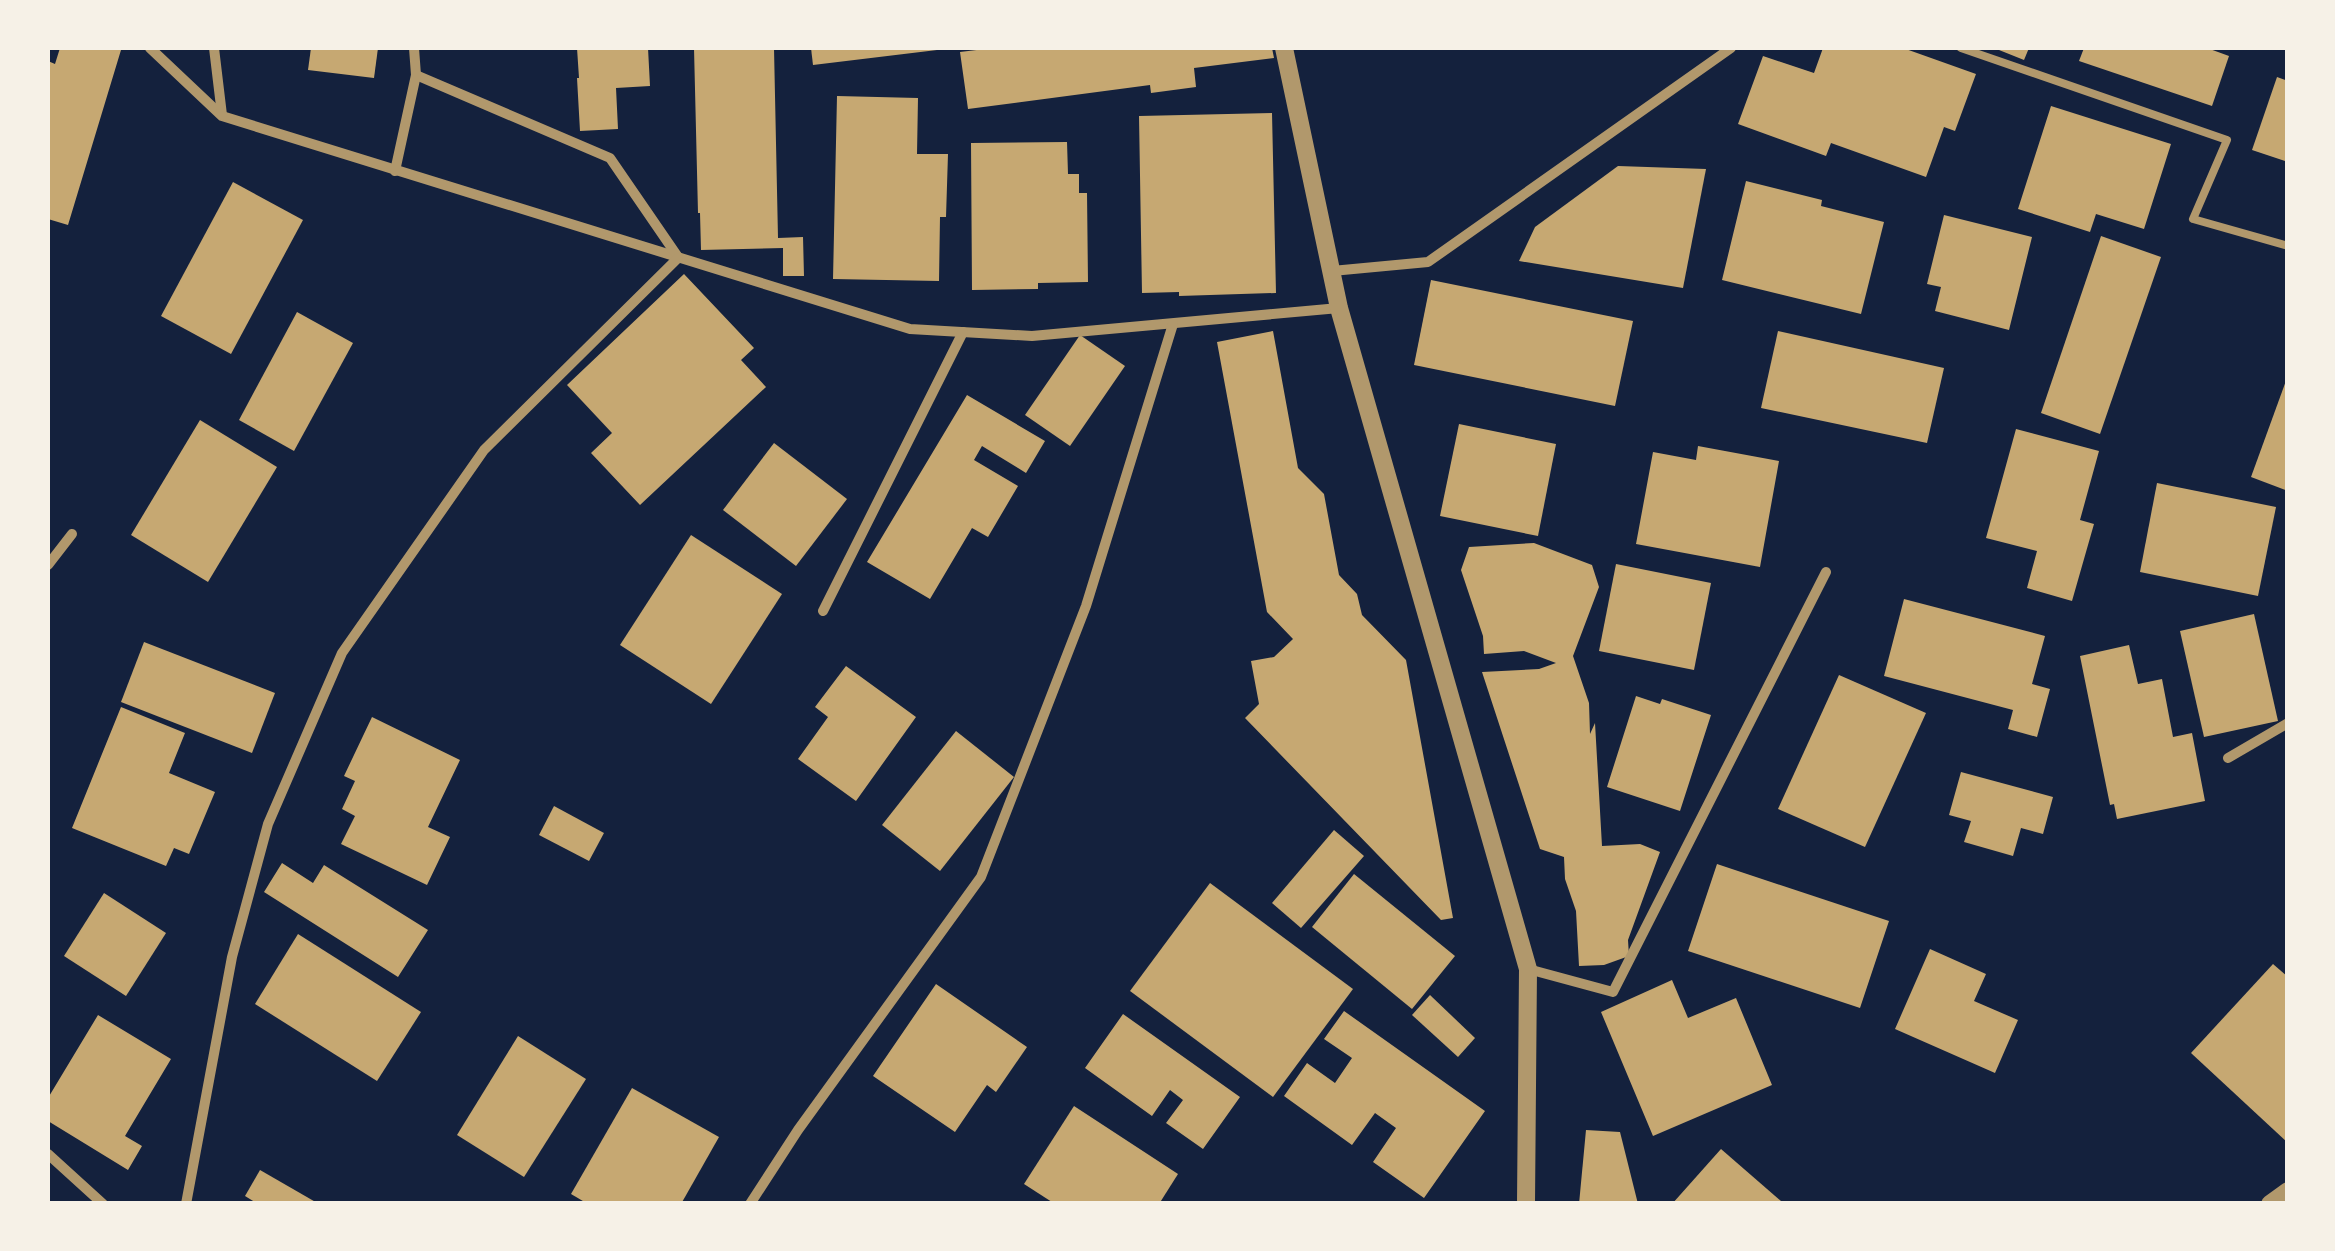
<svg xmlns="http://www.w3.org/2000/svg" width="2335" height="1251" font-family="'Roboto Condensed',sans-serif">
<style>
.building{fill:#c6a872}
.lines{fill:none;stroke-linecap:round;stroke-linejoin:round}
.service{stroke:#b1986c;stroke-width:8}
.minor{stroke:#b1986c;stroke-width:10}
.tertiary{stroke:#b1986c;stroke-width:18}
</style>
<rect width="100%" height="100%" fill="#14213d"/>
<g class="building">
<polygon points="60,48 114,48 121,50 68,225 48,219 48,61 55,64"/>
<polygon points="311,48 378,48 374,78 308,70"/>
<polygon points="577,48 648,48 650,86 616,88 618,129 580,131 577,78 579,78"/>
<polygon points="694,48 774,48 778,238 803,237 804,276 783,276 783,248 701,250 700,213 698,213"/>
<polygon points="811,48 937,48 937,50 813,65"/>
<polygon points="993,48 1272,48 1274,58 1194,68 1196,87 1151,93 1150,85 968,109 960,52"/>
<polygon points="1823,48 1903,48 1976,74 1955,131 1944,127 1926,177 1831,143 1826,156 1738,124 1763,56 1814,73"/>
<polygon points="1994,48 2029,48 2024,60"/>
<polygon points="2084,48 2207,48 2229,56 2212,106 2079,61"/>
<polygon points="2277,77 2288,81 2288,162 2252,150"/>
<polygon points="837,96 918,98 917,154 948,154 946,217 940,217 939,281 833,279"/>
<polygon points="2051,106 2171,144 2144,229 2096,214 2090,232 2018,209"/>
<polygon points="1272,113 1276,293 1179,296 1179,292 1142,293 1139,116"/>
<polygon points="1067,142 1068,174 1079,174 1079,193 1087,193 1088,282 1038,283 1038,289 972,290 971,143"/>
<polygon points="1618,166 1706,169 1683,288 1519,261 1535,227"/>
<polygon points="1746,181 1822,200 1821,206 1884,222 1861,314 1722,280"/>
<polygon points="233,182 303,220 231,354 161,316"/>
<polygon points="1944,215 2032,237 2009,330 1935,311 1941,287 1927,284"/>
<polygon points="2101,236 2161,257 2100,434 2041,413"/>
<polygon points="684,274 754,348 741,360 766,387 640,505 591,453 612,433 567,385"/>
<polygon points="1431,280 1633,321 1615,406 1414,365"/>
<polygon points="297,312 353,343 294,451 239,420"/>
<polygon points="1273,331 1298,468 1324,494 1339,575 1357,594 1362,615 1406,660 1453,918 1441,920 1245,718 1259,704 1251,661 1274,657 1293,639 1267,612 1217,342"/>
<polygon points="1778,331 1944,368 1927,443 1761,408"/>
<polygon points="1080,335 1125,366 1070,446 1025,415"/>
<polygon points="2287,378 2288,378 2288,491 2251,477"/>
<polygon points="967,395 1045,441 1026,473 982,446 974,460 1018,486 988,537 972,528 930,599 867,562"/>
<polygon points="200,420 277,467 208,582 131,535"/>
<polygon points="1459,424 1556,444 1538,536 1440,516"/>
<polygon points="2016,429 2099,451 2080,520 2094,524 2072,601 2027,588 2037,551 1986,538"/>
<polygon points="774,443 847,499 796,566 723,510"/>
<polygon points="1698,446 1779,461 1760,567 1636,544 1653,452 1696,460"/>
<polygon points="2157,483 2276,507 2258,596 2140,572"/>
<polygon points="691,535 782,594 711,704 620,645"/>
<polygon points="1534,543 1592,565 1599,587 1573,656 1589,703 1590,734 1595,723 1602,846 1640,844 1660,852 1628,940 1629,956 1604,965 1579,966 1576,911 1565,879 1564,857 1540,849 1482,672 1539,669 1556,663 1524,651 1484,654 1483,636 1461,570 1469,547"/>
<polygon points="1616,564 1711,583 1694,670 1599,651"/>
<polygon points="1904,599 2045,636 2032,684 2050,689 2037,737 2008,729 2013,710 1884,676"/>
<polygon points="2254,614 2278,721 2204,737 2180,631"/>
<polygon points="144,642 275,693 252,753 121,702"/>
<polygon points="2129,645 2138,684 2162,679 2173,737 2192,733 2205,801 2117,819 2114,804 2110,805 2080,656"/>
<polygon points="846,666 916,717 856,801 798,759 828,717 815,707"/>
<polygon points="1839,675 1926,713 1865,847 1778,809"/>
<polygon points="1636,696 1660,704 1662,699 1711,715 1680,811 1607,787"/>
<polygon points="121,707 185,733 169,773 215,792 189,854 174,848 166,866 72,828"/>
<polygon points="372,717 460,760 428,827 450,837 427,885 341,844 355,816 342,809 355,781 344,776"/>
<polygon points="956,731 1014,777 940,871 882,825"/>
<polygon points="1961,772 2053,797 2043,834 2021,828 2013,856 1964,842 1971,821 1949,815"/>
<polygon points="554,806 604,833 589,861 539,835"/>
<polygon points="1334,830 1364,856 1301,928 1272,903"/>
<polygon points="282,863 313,883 324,865 428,930 398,977 264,892"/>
<polygon points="1717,864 1889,921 1860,1008 1688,951"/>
<polygon points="1354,874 1455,956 1412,1009 1312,927"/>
<polygon points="1210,883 1353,989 1273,1097 1130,991"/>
<polygon points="104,893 166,933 126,996 64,956"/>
<polygon points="298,934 421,1012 377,1081 255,1004"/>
<polygon points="1930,949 1986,974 1974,1001 2018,1020 1995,1073 1895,1029"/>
<polygon points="2273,964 2288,977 2288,1143 2191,1053"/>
<polygon points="1672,980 1688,1018 1736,998 1772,1085 1653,1136 1601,1012"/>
<polygon points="936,984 1027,1047 996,1092 987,1085 955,1132 873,1076"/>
<polygon points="1430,995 1475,1038 1458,1057 1412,1015"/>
<polygon points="1344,1011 1485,1111 1424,1198 1373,1162 1396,1128 1375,1113 1352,1145 1284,1096 1307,1063 1335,1083 1352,1058 1324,1039"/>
<polygon points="1123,1014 1240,1097 1203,1149 1166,1123 1183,1100 1170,1090 1152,1116 1085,1068"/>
<polygon points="98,1015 171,1059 125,1136 142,1146 128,1170 48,1121 48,1098"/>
<polygon points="518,1036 586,1079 524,1177 457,1135"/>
<polygon points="632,1088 719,1137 681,1204 588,1204 571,1194"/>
<polygon points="1074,1106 1178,1174 1159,1204 1055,1204 1024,1184"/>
<polygon points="1586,1130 1620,1132 1638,1204 1579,1204"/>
<polygon points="1721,1149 1781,1201 1779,1204 1672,1204"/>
<polygon points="260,1170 319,1204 258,1204 245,1196"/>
</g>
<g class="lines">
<polyline class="service" points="1961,48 2227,140 2193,219 2288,246"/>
<g class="minor">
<polyline points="150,48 222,116 910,329 1032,336 1339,308"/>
<polyline points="214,48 222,115"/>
<polyline points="416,75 610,158 678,257"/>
<polyline points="395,171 416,75 414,48"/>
<polyline points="1332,271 1428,262 1731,48"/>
<polyline points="48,565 72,534"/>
<polyline points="823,611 963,332"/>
<polyline points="2228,758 2288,723"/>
<polyline points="1528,969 1613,992 1826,572"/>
<polyline points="48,1154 103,1204"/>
<polyline points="186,1204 232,957 268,824 342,653 484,450 678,258"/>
<polyline points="750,1204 798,1130 981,877 1086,606 1173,324"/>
</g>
<g class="tertiary">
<polyline points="1284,48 1339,308 1528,969 1526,1204"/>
<polyline points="2270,1204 2288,1191"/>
</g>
</g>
<rect width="2335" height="1251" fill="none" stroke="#f6f1e7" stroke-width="100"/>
</svg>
